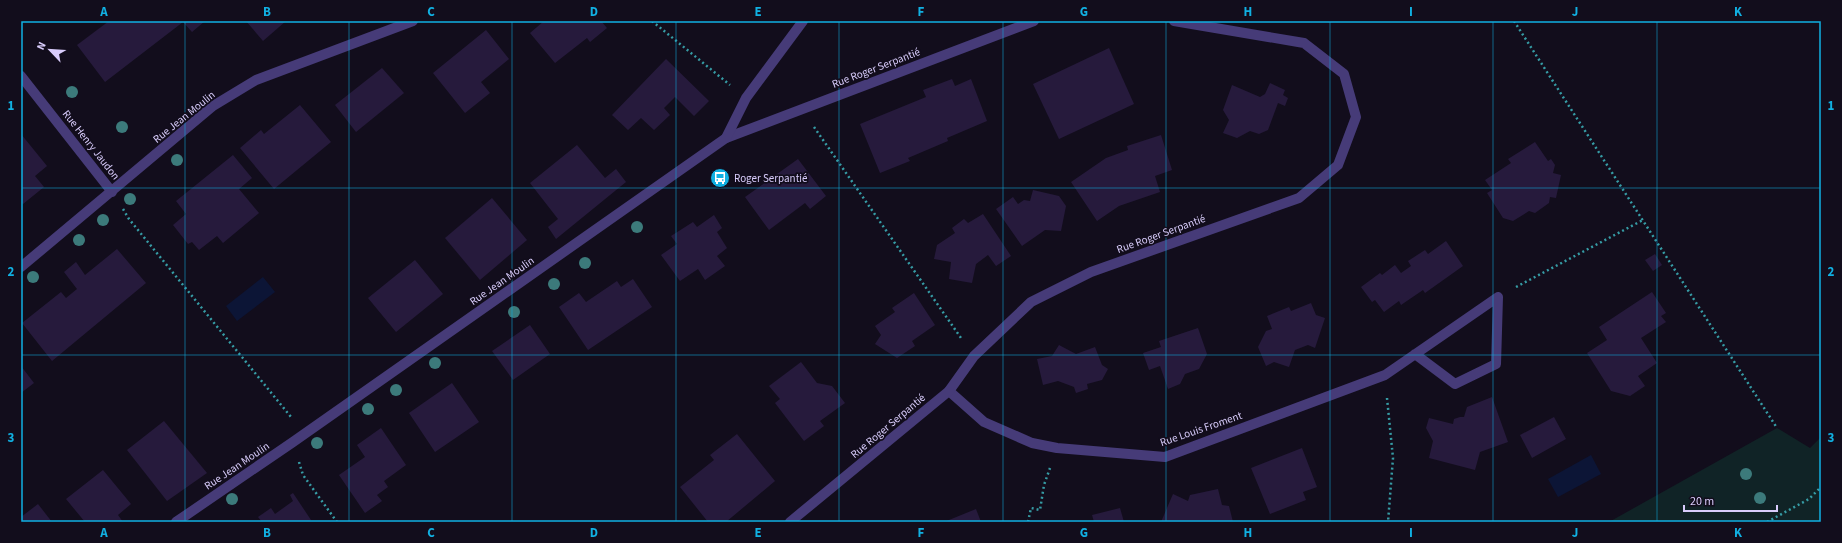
<svg xmlns="http://www.w3.org/2000/svg" width="1842" height="543" font-family="'Source Sans 3',sans-serif">
<style>
.green{fill:#102326}
.water{fill:#0c1536}
.building{fill:#261a3c}
.lines{fill:none;stroke-linecap:round;stroke-linejoin:round}
.path{stroke:#369ca5;stroke-width:2.5;stroke-dasharray:2 3;stroke-linecap:butt}
.minor{stroke:#463b78;stroke-width:10}
.tree{fill:#3c7a7b}
.grid{fill:none;stroke:#11b0e2;stroke-width:1;stroke-opacity:0.55}
.labels{text-anchor:middle;dominant-baseline:central;stroke-width:3.5;stroke-linejoin:round;paint-order:stroke}
.street-label{font-size:11px;fill:#d8ccfb;stroke:#120d1c}
.poi-label{font-size:11px;fill:#d8ccfb;stroke:#120d1c;text-anchor:start}
.neatline{fill:none;stroke:#11b0e2;stroke-width:1.5}
.grid-label{font-size:13px;text-anchor:middle;font-weight:bold;fill:#11b0e2}
</style>
<rect width="100%" height="100%" fill="#120d1c"/>
<polygon class="green" points="1777,428 1810,448 1821,437 1821,522 1609,522"/>
<g class="water">
<polygon points="263,277 275,292 237,321 226,306"/>
<polygon points="1591,455 1601,474 1558,497 1548,479"/>
</g>
<g class="building">
<polygon points="109,21 205,21 192,32 183,22 105,82 77,45"/>
<polygon points="246,21 286,21 263,41"/>
<polygon points="544,21 601,21 607,28 590,42 587,38 555,63 530,33"/>
<polygon points="486,30 509,59 481,82 490,93 465,113 433,73"/>
<polygon points="1109,48 1134,104 1059,139 1033,84"/>
<polygon points="666,59 709,101 694,116 675,97 664,108 670,115 654,130 641,118 628,130 612,115"/>
<polygon points="382,68 404,93 356,132 335,105"/>
<polygon points="952,79 955,86 971,79 987,121 947,138 948,141 908,158 910,161 880,173 860,124 926,97 923,90"/>
<polygon points="1270,83 1285,90 1283,95 1288,98 1285,106 1278,103 1268,130 1259,134 1250,131 1237,138 1223,133 1229,120 1223,110 1232,85 1260,97 1265,94"/>
<polygon points="300,105 331,142 274,189 240,148 261,130 264,134"/>
<polygon points="21,134 47,166 35,176 44,187 23,204 21,202"/>
<polygon points="1161,135 1172,170 1155,176 1160,192 1119,206 1097,221 1071,182 1106,158 1128,150 1127,146"/>
<polygon points="1535,142 1548,161 1551,159 1555,165 1553,173 1561,175 1556,198 1550,197 1549,203 1535,213 1529,211 1513,221 1503,218 1487,193 1492,190 1485,180 1511,163 1508,159"/>
<polygon points="577,145 605,178 616,169 626,182 556,239 548,227 558,219 530,183"/>
<polygon points="233,155 252,178 239,189 259,213 223,243 217,236 199,250 192,242 188,244 173,225 186,214 176,201"/>
<polygon points="798,159 826,196 810,209 805,203 769,230 745,197"/>
<polygon points="1033,190 1059,196 1066,206 1061,231 1045,230 1022,246 996,209 1013,197 1018,204 1024,200 1030,201"/>
<polygon points="492,198 527,240 480,280 445,238"/>
<polygon points="983,214 1011,256 996,266 988,255 976,264 972,283 949,279 951,262 934,259 937,245 955,233 952,228 964,219 968,223"/>
<polygon points="714,215 722,228 717,232 727,248 717,256 725,266 705,280 698,269 680,281 661,255 677,244 671,236 693,222 697,227"/>
<polygon points="1446,241 1463,266 1425,293 1423,290 1401,305 1399,301 1384,312 1375,300 1372,302 1361,287 1380,273 1382,275 1395,265 1401,273 1411,266 1408,261 1425,250 1428,254"/>
<polygon points="117,249 146,283 52,361 22,323 61,292 66,298 77,289 64,272 76,262 85,275"/>
<polygon points="1655,254 1662,265 1653,271 1645,260"/>
<polygon points="415,260 443,294 396,332 368,298"/>
<polygon points="633,279 652,307 588,350 559,307 579,293 586,302 617,281 621,287"/>
<polygon points="1652,292 1666,313 1661,316 1666,322 1641,338 1657,363 1638,376 1645,386 1630,396 1611,391 1587,353 1607,340 1599,327"/>
<polygon points="914,293 935,325 912,341 915,346 897,358 875,344 881,335 875,326 895,312 892,308"/>
<polygon points="1311,303 1316,315 1325,318 1315,348 1308,345 1295,350 1289,367 1274,362 1266,366 1258,347 1266,331 1272,329 1267,316 1289,307 1291,311"/>
<polygon points="530,325 550,354 513,380 492,351"/>
<polygon points="1198,328 1207,354 1199,369 1185,374 1180,384 1168,389 1160,366 1149,370 1143,353 1161,347 1159,341"/>
<polygon points="1059,345 1076,354 1095,347 1102,365 1108,369 1102,380 1087,384 1088,389 1076,393 1074,387 1058,381 1043,385 1037,359 1052,356"/>
<polygon points="801,362 817,383 832,386 845,403 820,421 824,426 804,441 775,403 780,399 769,386"/>
<polygon points="21,366 34,383 21,393"/>
<polygon points="452,383 479,422 435,452 409,413"/>
<polygon points="1492,397 1508,442 1480,452 1475,470 1429,458 1433,441 1426,428 1429,418 1453,424 1454,419 1460,417 1464,417 1467,407"/>
<polygon points="1554,417 1566,439 1532,458 1520,435"/>
<polygon points="164,421 207,473 167,501 127,450"/>
<polygon points="381,428 406,465 384,481 388,487 377,495 382,501 365,513 339,475 365,457 357,445"/>
<polygon points="737,434 775,481 726,522 708,522 680,487 714,460 710,455"/>
<polygon points="1302,448 1317,487 1303,492 1306,500 1270,514 1251,468"/>
<polygon points="103,470 131,504 118,515 123,522 85,522 66,499"/>
<polygon points="1218,489 1222,505 1229,506 1233,522 1161,522 1173,494 1188,501 1190,495"/>
<polygon points="293,493 311,520 307,522 262,522 258,517 271,508 275,514 293,501 290,495"/>
<polygon points="38,504 52,522 21,522 21,517"/>
<polygon points="1120,508 1124,522 1094,522 1092,515"/>
<polygon points="976,509 981,522 944,522"/>
</g>
<g class="lines">
<g class="path">
<polyline points="652,21 730,85"/>
<polyline points="1514,21 1777,428"/>
<polyline points="814,127 961,338"/>
<polyline points="123,209 129,219 291,417"/>
<polyline points="1516,287 1643,220"/>
<polyline points="1387,398 1393,458 1388,522"/>
<polyline points="299,462 303,475 337,522"/>
<polyline points="1028,522 1031,508 1040,510 1044,485 1050,468"/>
<polyline points="1767,522 1809,499 1821,487"/>
</g>
<g class="minor">
<polyline points="21,76 112,192"/>
<polyline points="726,138 1034,21"/>
<polyline points="21,267 213,106 256,80 413,21"/>
<polyline points="949,391 984,422 1032,443 1057,448 1165,457 1385,375 1498,297 1496,364 1455,384 1415,354"/>
<polyline points="176,522 293,442 726,138 746,98 803,21"/>
<polyline points="790,522 949,391 974,356 1031,302 1091,272 1299,198 1338,165 1356,117 1344,74 1304,43 1174,21"/>
</g>
</g>
<g class="tree">
<circle cx="72" cy="92" r="6"/>
<circle cx="122" cy="127" r="6"/>
<circle cx="177" cy="160" r="6"/>
<circle cx="130" cy="199" r="6"/>
<circle cx="103" cy="220" r="6"/>
<circle cx="637" cy="227" r="6"/>
<circle cx="79" cy="240" r="6"/>
<circle cx="585" cy="263" r="6"/>
<circle cx="33" cy="277" r="6"/>
<circle cx="554" cy="284" r="6"/>
<circle cx="514" cy="312" r="6"/>
<circle cx="435" cy="363" r="6"/>
<circle cx="396" cy="390" r="6"/>
<circle cx="368" cy="409" r="6"/>
<circle cx="317" cy="443" r="6"/>
<circle cx="1746" cy="474" r="6"/>
<circle cx="1760" cy="498" r="6"/>
<circle cx="232" cy="499" r="6"/>
</g>
<path class="grid" d="M185 21V522M349 21V522M512 21V522M676 21V522M839 21V522M1003 21V522M1166 21V522M1330 21V522M1493 21V522M1657 21V522M21 188H1821M21 355H1821"/>
<defs>
<symbol id="bus-disc" viewBox="-11 -11 22 22"><circle r="9.5" fill="#11b0e2" stroke="#120d1c"/><path d="M-5-6H5V4H4V6H2V4H-2V6H-4V4H-5ZM-3.5-4V0h7V-4ZM-3.5 1.2v1.5H-2V1.2ZM2 1.2v1.5H3.5V1.2Z" fill="#fff"/></symbol>
</defs>
<g fill-rule="evenodd">
<use href="#bus-disc" x="709" y="167" width="22" height="22"/>
</g>
<g class="labels">
<g class="street-label">
<text transform="translate(876 68) rotate(-21)">Rue Roger Serpantié</text>
<text transform="translate(184 117) rotate(-39)">Rue Jean Moulin</text>
<text transform="translate(91 145) rotate(52)">Rue Henry Jaudon</text>
<text transform="translate(1161 234) rotate(-20)">Rue Roger Serpantié</text>
<text transform="translate(502 281) rotate(-35)">Rue Jean Moulin</text>
<text transform="translate(888 426) rotate(-40)">Rue Roger Serpantié</text>
<text transform="translate(1201 429) rotate(-19)">Rue Louis Froment</text>
<text transform="translate(237 466) rotate(-34)">Rue Jean Moulin</text>
</g>
<g class="poi-label">
<text x="734" y="178">Roger Serpantié</text>
</g>
</g>
<rect width="1842" height="543" fill="none" stroke="#120d1c" stroke-width="44"/>
<g transform="translate(50 50) rotate(295)" stroke="#120d1c" stroke-width="3" paint-order="stroke">
<path d="M0-3L7 15L0 10L-7 15Z" fill="#d8ccfb"/>
<text y="-6" font-size="11" font-weight="bold" text-anchor="middle" fill="#d8ccfb">N</text>
</g>
<path d="M1684 505v6h93v-6" fill="none" stroke="#d8ccfb" stroke-width="2"/>
<text x="1690" y="505" font-size="12" fill="#d8ccfb" stroke="#120d1c" stroke-width="3" paint-order="stroke">20 m</text>
<rect x="22" y="22" width="1798" height="499" class="neatline"/>
<g class="grid-label">
<text x="104" y="16">A</text>
<text x="267" y="16">B</text>
<text x="431" y="16">C</text>
<text x="594" y="16">D</text>
<text x="758" y="16">E</text>
<text x="921" y="16">F</text>
<text x="1084" y="16">G</text>
<text x="1248" y="16">H</text>
<text x="1411" y="16">I</text>
<text x="1575" y="16">J</text>
<text x="1738" y="16">K</text>
<text x="11" y="110">1</text>
<text x="1831" y="110">1</text>
<text x="11" y="276">2</text>
<text x="1831" y="276">2</text>
<text x="11" y="442">3</text>
<text x="1831" y="442">3</text>
<text x="104" y="537">A</text>
<text x="267" y="537">B</text>
<text x="431" y="537">C</text>
<text x="594" y="537">D</text>
<text x="758" y="537">E</text>
<text x="921" y="537">F</text>
<text x="1084" y="537">G</text>
<text x="1248" y="537">H</text>
<text x="1411" y="537">I</text>
<text x="1575" y="537">J</text>
<text x="1738" y="537">K</text>
</g>
</svg>
